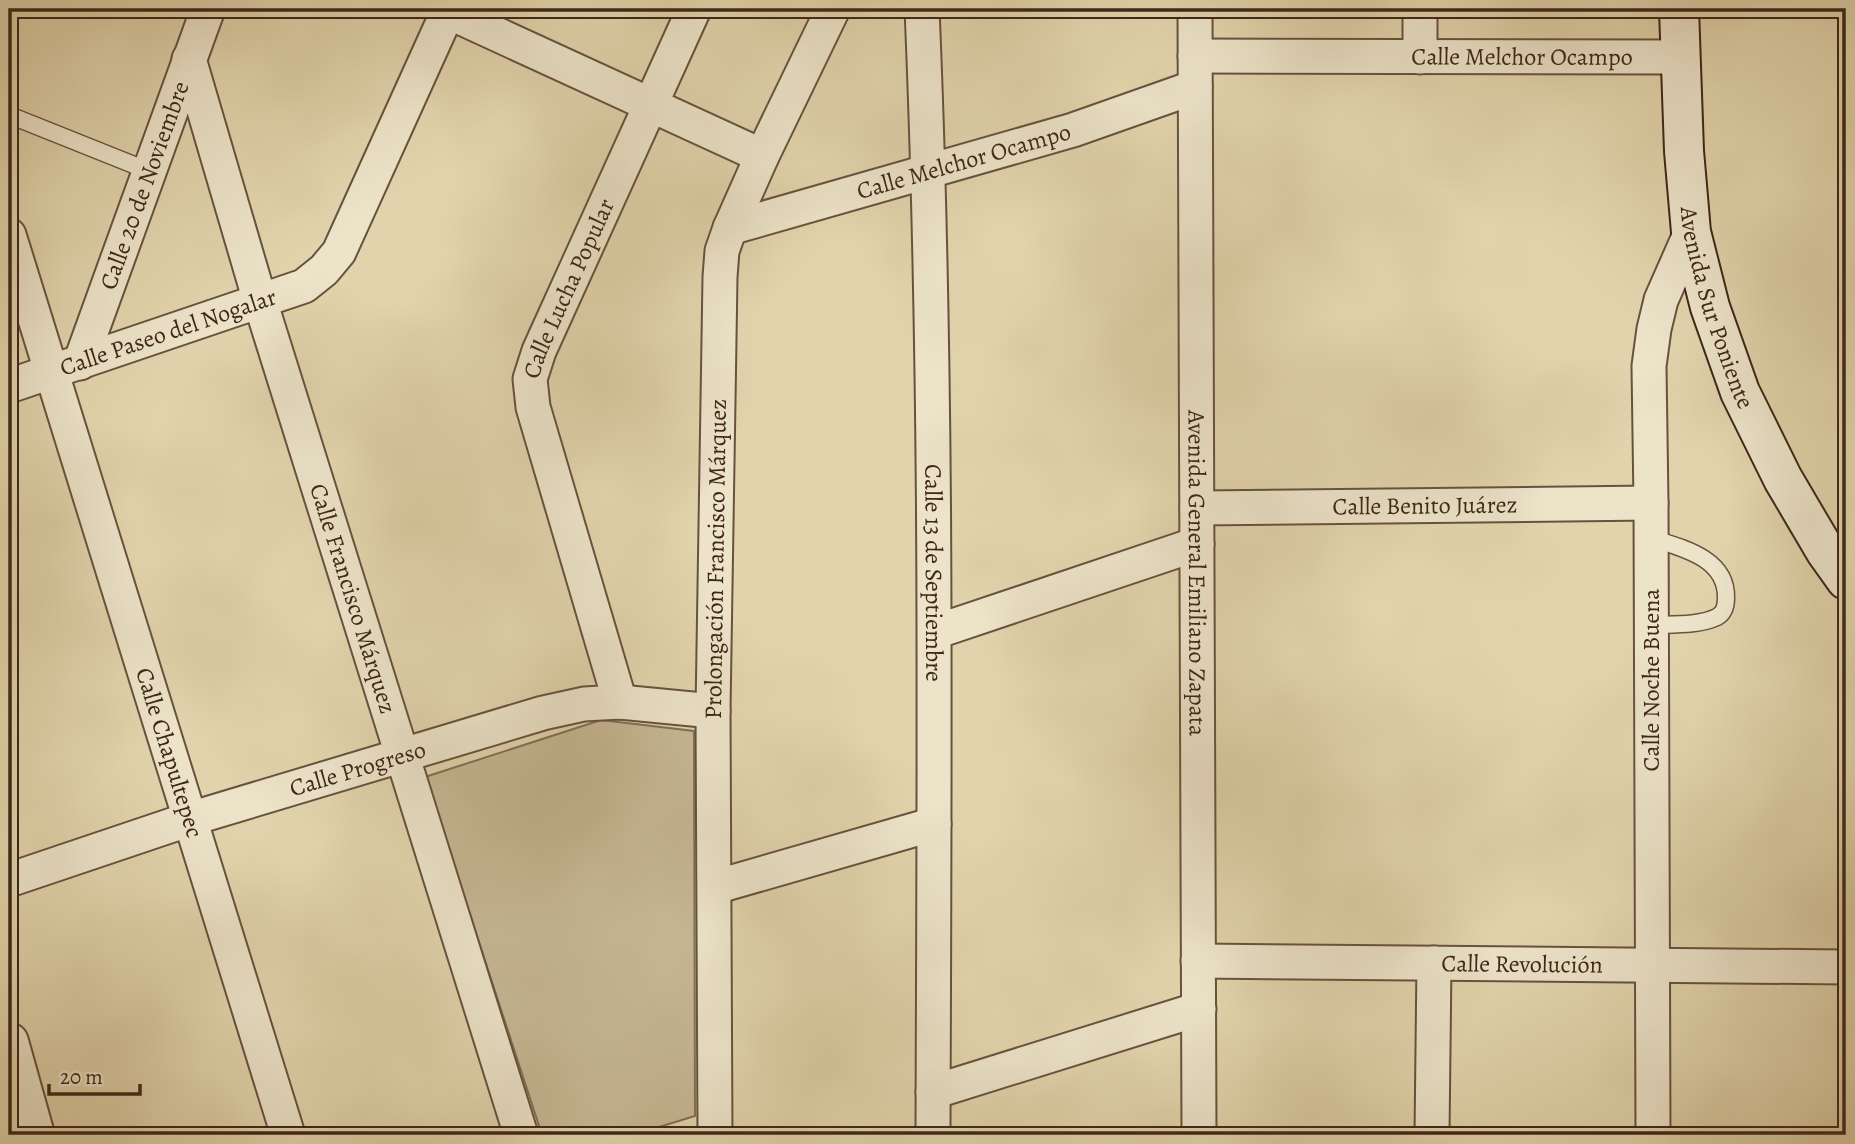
<svg xmlns="http://www.w3.org/2000/svg" width="1855" height="1144" font-family="Alegreya,serif">
<style>
.green{fill:#c5b793;stroke:#826f56;stroke-width:2}
.lines{fill:none;stroke-linecap:round;stroke-linejoin:round}
.service-casing{stroke:#68523e;stroke-width:19}
.minor-casing{stroke:#68523e;stroke-width:37}
.tertiary-casing{stroke:#68523e;stroke-width:42}
.secondary-casing{stroke:#3f2719;stroke-width:42}
.service{stroke:#ece3c9;stroke-width:16}
.minor{stroke:#ece3c9;stroke-width:33}
.tertiary{stroke:#ece3c9;stroke-width:38}
.secondary{stroke:#ece3c9;stroke-width:38}
.labels{text-anchor:middle;dominant-baseline:central;stroke-width:5;stroke-linejoin:round;paint-order:stroke}
.street-label{font-size:24px;fill:#3f2719;stroke:#ece3c9}
</style>
<rect width="100%" height="100%" fill="#e1d4ac"/>
<filter id="stains"><feTurbulence type="fractalNoise" baseFrequency=".00286" numOctaves="4"/><feColorMatrix values="0 0 0 0 .2 0 0 0 0 .09 0 0 0 0 .02 0 0 0 .5 -.17"/></filter>
<radialGradient id="worn" r=".72"><stop offset=".6" stop-color="#630" stop-opacity="0"/><stop offset="1" stop-color="#630" stop-opacity=".3"/></radialGradient>
<polygon class="green" points="601,720 694,731 695,1116 633,1135 542,1135 425,777"/>
<g class="lines">
<defs>
<g id="service">
<polyline points="9,115 149,171"/>
<path d="M1651 538C1682 548 1727 558 1726 598 1726 607 1724 613 1717 617 1698 626 1672 624 1651 625"/>
</g>
<g id="minor">
<polyline points="442,9 762,156"/>
<path id="s1" d="M922 9C938 384 934 760 933 1135"/>
<path id="s2" d="M1195 9 1199 1135"/>
<path id="s3" d="M1195 56 1681 57"/>
<polyline points="1420,57 1420,9"/>
<path id="s4" d="M189 59 260 301 521 1135"/>
<path id="s5" d="M730 228 1073 130 1195 87"/>
<path id="s6" d="M9 235 288 1135"/>
<path id="s7" d="M80 363 208 9"/>
<path id="s8" d="M9 386 304 286 324 270 339 252 449 9"/>
<path id="s9" d="M1197 508 1651 503"/>
<polyline points="935,632 1197,544"/>
<path id="s10" d="M620 702 533 407 530 379 539 351 694 9"/>
<path id="s11" d="M9 880 190 819 543 713 584 704 620 702 713 711"/>
<polyline points="715,887 934,824"/>
<path id="s12" d="M1198 961 1846 967"/>
<polyline points="933,1092 1199,1009"/>
<path id="s13" d="M715 1135 713 711 720 277 722 251 730 228 762 156 833 9"/>
<polyline points="1432,1135 1434,963"/>
<polyline points="1653,1135 1651,503 1649,366 1654,329 1661,300 1691,232"/>
</g>
<polyline id="tertiary" points="9,1042 35,1135"/>
<g id="secondary">
<path id="s14" d="M1679 9 1684 151 1691 232 1710 307 1740 392 1783 479 1826 552 1846 580"/>
</g>
</defs>
<use href="#service" class="service-casing"/>
<use href="#minor" class="minor-casing"/>
<use href="#tertiary" class="tertiary-casing"/>
<use href="#secondary" class="secondary-casing"/>
<use href="#service" class="service"/>
<use href="#minor" class="minor"/>
<use href="#tertiary" class="tertiary"/>
<use href="#secondary" class="secondary"/>
</g>
<g class="labels">
<g class="street-label">
<text stroke="none"><textPath href="#s3" startOffset="327">Calle Melchor Ocampo</textPath></text>
<text stroke="none"><textPath href="#s5" startOffset="243">Calle Melchor Ocampo</textPath></text>
<text stroke="none"><textPath href="#s7" startOffset="189">Calle 20 de Noviembre</textPath></text>
<text stroke="none"><textPath href="#s10" startOffset="434">Calle Lucha Popular</textPath></text>
<text stroke="none"><textPath href="#s14" startOffset="303">Avenida Sur Poniente</textPath></text>
<text stroke="none"><textPath href="#s8" startOffset="168">Calle Paseo del Nogalar</textPath></text>
<text stroke="none"><textPath href="#s9" startOffset="228">Calle Benito Juárez</textPath></text>
<text stroke="none"><textPath href="#s13" startOffset="576">Prolongación Francisco Márquez</textPath></text>
<text stroke="none"><textPath href="#s1" startOffset="564">Calle 13 de Septiembre</textPath></text>
<text stroke="none"><textPath href="#s2" startOffset="564">Avenida General Emiliano Zapata</textPath></text>
<text stroke="none"><textPath href="#s4" startOffset="564">Calle Francisco Márquez</textPath></text>
<text transform="translate(1651 680) rotate(-90)">Calle Noche Buena</text>
<text stroke="none"><textPath href="#s6" startOffset="542">Calle Chapultepec</textPath></text>
<text stroke="none"><textPath href="#s11" startOffset="366">Calle Progreso</textPath></text>
<text stroke="none"><textPath href="#s12" startOffset="324">Calle Revolución</textPath></text>
</g>
</g>
<rect width="1855" height="1144" fill="none" stroke="#e1d4ac" stroke-width="35"/>
<rect x="10" y="10" width="1834" height="1123" fill="none" stroke="#3f2719" stroke-width="3.5"/>
<rect x="18" y="18" width="1820" height="1109" fill="none" stroke="#3f2719" stroke-width="2"/>
<path d="M49 1084v10h91v-10" fill="none" stroke="#3f2719" stroke-width="3.5"/>
<text x="60" y="1084" font-size="21" fill="#3f2719" stroke="#ece3c9" stroke-width="5" paint-order="stroke">20 m</text>
<rect width="100%" height="100%" filter="url(#stains)"/>
<rect width="100%" height="100%" fill="url(#worn)"/>
</svg>
